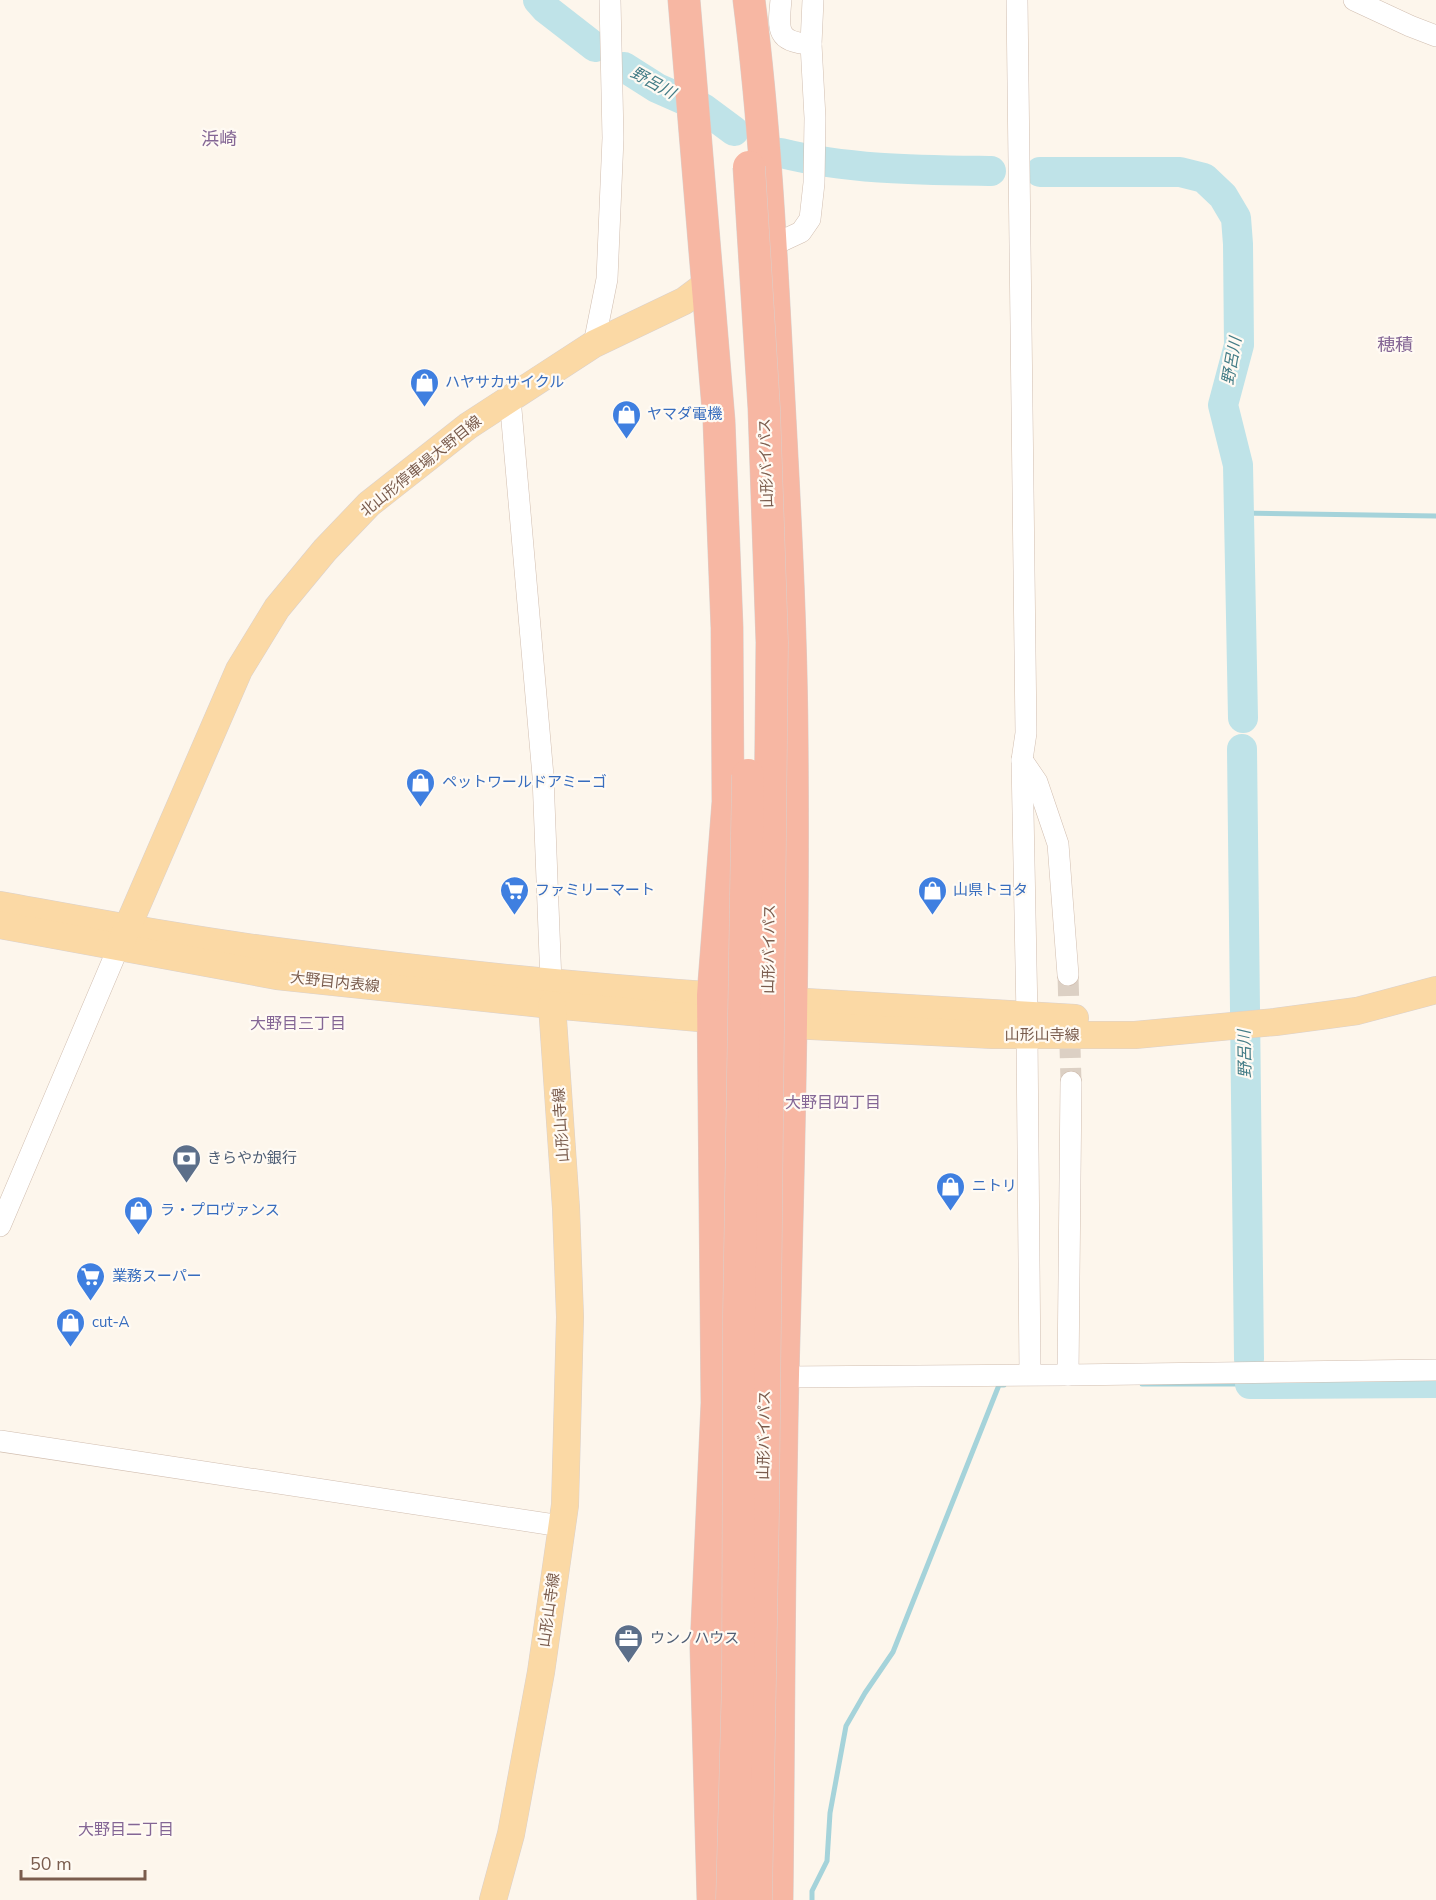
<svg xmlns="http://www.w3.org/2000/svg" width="1436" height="1900" font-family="'Nunito Sans','Noto Sans JP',sans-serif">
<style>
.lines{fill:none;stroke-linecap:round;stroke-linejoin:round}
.stream{stroke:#a5d3da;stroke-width:5}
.river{stroke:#bfe3e8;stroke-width:30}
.minor-tunnel{stroke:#dcd0c4;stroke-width:21;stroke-dasharray:21 10;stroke-linecap:butt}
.minor-casing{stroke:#d1beb0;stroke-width:22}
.major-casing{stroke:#dad1cd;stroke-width:28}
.highway-casing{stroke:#dad1cd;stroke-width:33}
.minor{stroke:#fff;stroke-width:21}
.major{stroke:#fbd9a5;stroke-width:27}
.highway{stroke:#f7b7a3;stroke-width:32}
.highway-bridge-casing{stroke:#dad1cd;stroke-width:33;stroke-linecap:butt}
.highway-bridge{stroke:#f7b7a3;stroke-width:32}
.labels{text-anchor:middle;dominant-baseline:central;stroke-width:4.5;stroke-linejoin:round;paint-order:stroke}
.shop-label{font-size:15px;fill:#366cbe;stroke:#fffaf3;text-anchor:start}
.street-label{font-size:15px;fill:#7a5c4d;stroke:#fffaf3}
.service-label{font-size:15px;fill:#4e5e75;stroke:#fffaf3;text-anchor:start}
.water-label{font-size:16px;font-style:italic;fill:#437c86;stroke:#fffaf3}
.neighbourhood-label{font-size:16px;fill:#846695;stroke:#fffaf3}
.quarter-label{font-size:18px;fill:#846695;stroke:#fffaf3}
</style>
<rect width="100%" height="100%" fill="#fdf6ec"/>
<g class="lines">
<g class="stream">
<polyline points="1239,513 1436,516"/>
<polyline points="1142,1384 1250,1384"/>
<polyline points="812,1900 812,1891 827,1861 830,1813 846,1726 865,1693 893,1652 999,1385 1004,1385"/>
</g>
<g class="river">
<polyline points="538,0 546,9 595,47"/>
<polyline points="624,67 657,88 682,99"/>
<polyline points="703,108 734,131"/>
<path d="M781 153C849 170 921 170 991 171"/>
<polyline points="1040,172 1180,172 1204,178 1223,196 1236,218 1238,244 1239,345 1223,405 1238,465 1243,718"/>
<polyline points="1242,749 1249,1359"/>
<polyline points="1250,1384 1436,1383"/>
</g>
<polyline class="minor-tunnel" points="1068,975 1071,1082"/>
<defs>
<g id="minor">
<path d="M781 0C778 29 776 43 811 44"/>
<polyline points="1017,0 1026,733 1022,760 1027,1016"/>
<polyline points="1354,0 1410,26 1436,36"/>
<polyline points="771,246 801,232 810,219 814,183 815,118 811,44 813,0"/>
<polyline points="594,344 607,279 613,138 610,0"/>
<polyline points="510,398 543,776 551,983"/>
<polyline points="1022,760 1037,782 1058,844 1068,975"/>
<polyline points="1027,1035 1030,1374"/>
<polyline points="0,1226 119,946"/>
<polyline points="1068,1375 1071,1082"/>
<polyline points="783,1377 1068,1375 1436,1370"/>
<polyline points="0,1441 561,1526"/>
</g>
<g id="major">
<path d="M0 905C100 923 200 942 300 954 444 973 589 987 734 997"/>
<polyline points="0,925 277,976 552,1005 733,1021"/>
<polyline points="121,942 239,670 277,608 325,550 369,504 468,426 594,344 684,301 708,283"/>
<polyline points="772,1000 1075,1018"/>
<polyline points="771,1024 993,1035 1135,1035 1275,1022 1357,1011 1436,990"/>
<polyline points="493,1900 511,1834 541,1672 565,1505 570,1317 566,1208 552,1005"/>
</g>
<g id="highway">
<polyline points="684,0 719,421 727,628 728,802 713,995 717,1403 706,1648 713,1900"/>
<path d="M749 0C766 133 772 267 779 400 785 511 791 623 792 734 794 948 789 1161 783 1374 779 1550 779 1725 777 1900"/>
</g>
</defs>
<use href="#minor" class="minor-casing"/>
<use href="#major" class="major-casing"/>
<use href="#highway" class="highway-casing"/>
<use href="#minor" class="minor"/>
<use href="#major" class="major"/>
<use href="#highway" class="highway"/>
<defs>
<g id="highway-bridge">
<polyline points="749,167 764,408 772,642 763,1511 756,1900"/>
<polyline points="732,1900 738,1681 739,1315 748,775"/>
</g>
</defs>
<use href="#highway-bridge" class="highway-bridge-casing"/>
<use href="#highway-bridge" class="highway-bridge"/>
</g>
<defs>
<symbol id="shop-pin" viewBox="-11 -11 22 30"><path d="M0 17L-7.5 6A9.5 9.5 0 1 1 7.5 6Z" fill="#3f7fe0" stroke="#fffaf3"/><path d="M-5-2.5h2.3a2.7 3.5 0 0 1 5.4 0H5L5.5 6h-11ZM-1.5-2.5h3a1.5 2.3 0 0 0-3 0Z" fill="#fff"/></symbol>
<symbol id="supermarket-pin" viewBox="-11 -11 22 30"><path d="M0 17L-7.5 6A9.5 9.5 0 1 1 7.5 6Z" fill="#3f7fe0" stroke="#fffaf3"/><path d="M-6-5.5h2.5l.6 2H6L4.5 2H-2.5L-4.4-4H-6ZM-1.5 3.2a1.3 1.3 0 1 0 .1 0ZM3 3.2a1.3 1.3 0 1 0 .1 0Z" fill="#fff"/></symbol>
<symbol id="bank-pin" viewBox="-11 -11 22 30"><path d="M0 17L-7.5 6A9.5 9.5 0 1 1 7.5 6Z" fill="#5c6f8a" stroke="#fffaf3"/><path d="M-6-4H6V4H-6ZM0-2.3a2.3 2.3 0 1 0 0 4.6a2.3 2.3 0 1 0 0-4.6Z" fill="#fff"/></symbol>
<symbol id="office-pin" viewBox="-11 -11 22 30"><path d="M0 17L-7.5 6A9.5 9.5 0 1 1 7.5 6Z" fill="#5c6f8a" stroke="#fffaf3"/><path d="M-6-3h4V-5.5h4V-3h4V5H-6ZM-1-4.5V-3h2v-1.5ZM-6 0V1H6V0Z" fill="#fff"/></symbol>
</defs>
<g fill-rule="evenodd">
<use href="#shop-pin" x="408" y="366" width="33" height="45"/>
<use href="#shop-pin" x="610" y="398" width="33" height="45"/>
<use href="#shop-pin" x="404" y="766" width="33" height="45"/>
<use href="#supermarket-pin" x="498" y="874" width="33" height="45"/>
<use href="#shop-pin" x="916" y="874" width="33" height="45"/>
<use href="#bank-pin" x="170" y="1142" width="33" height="45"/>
<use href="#shop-pin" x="934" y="1170" width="33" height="45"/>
<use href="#shop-pin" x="122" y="1194" width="33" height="45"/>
<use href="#supermarket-pin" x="74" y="1260" width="33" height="45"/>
<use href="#shop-pin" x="54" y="1306" width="33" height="45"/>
<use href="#office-pin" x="612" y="1622" width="33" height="45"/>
</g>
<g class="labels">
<g class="shop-label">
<text x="445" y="382">ハヤサカサイクル</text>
<text x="647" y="414">ヤマダ電機</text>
<text x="442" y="782">ペットワールドアミーゴ</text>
<text x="535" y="890">ファミリーマート</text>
<text x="953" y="890">山県トヨタ</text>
<text x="972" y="1186">ニトリ</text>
<text x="160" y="1210">ラ・プロヴァンス</text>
<text x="112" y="1276">業務スーパー</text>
<text x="92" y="1322">cut-A</text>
</g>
<g class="street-label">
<text transform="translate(766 463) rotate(-92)">山形バイパス</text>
<text transform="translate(421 466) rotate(-39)">北山形停車場大野目線</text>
<text transform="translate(769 949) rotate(-89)">山形バイパス</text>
<text transform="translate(335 982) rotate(6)">大野目内表線</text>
<text x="1042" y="1035">山形山寺線</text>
<text transform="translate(561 1125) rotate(-94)">山形山寺線</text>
<text transform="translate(764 1435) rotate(-89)">山形バイパス</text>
<text transform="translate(549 1610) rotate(-82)">山形山寺線</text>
</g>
<g class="service-label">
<text x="207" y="1158">きらやか銀行</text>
<text x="650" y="1638">ウンノハウス</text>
</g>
<g class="water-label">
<text transform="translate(653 83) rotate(29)">野呂川</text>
<text transform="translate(1232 361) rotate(-80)">野呂川</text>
<text transform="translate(1245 1054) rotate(-91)">野呂川</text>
</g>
<g class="neighbourhood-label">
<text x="298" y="1024">大野目三丁目</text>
<text x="833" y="1103">大野目四丁目</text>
<text x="126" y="1830">大野目二丁目</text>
</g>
<g class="quarter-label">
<text x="219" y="139">浜崎</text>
<text x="1395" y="345">穂積</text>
</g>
</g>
<path d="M21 1870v9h124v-9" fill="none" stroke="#7a5c4d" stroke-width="3"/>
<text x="30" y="1870" font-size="18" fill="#7a5c4d" stroke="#fffaf3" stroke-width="4.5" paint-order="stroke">50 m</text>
</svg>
